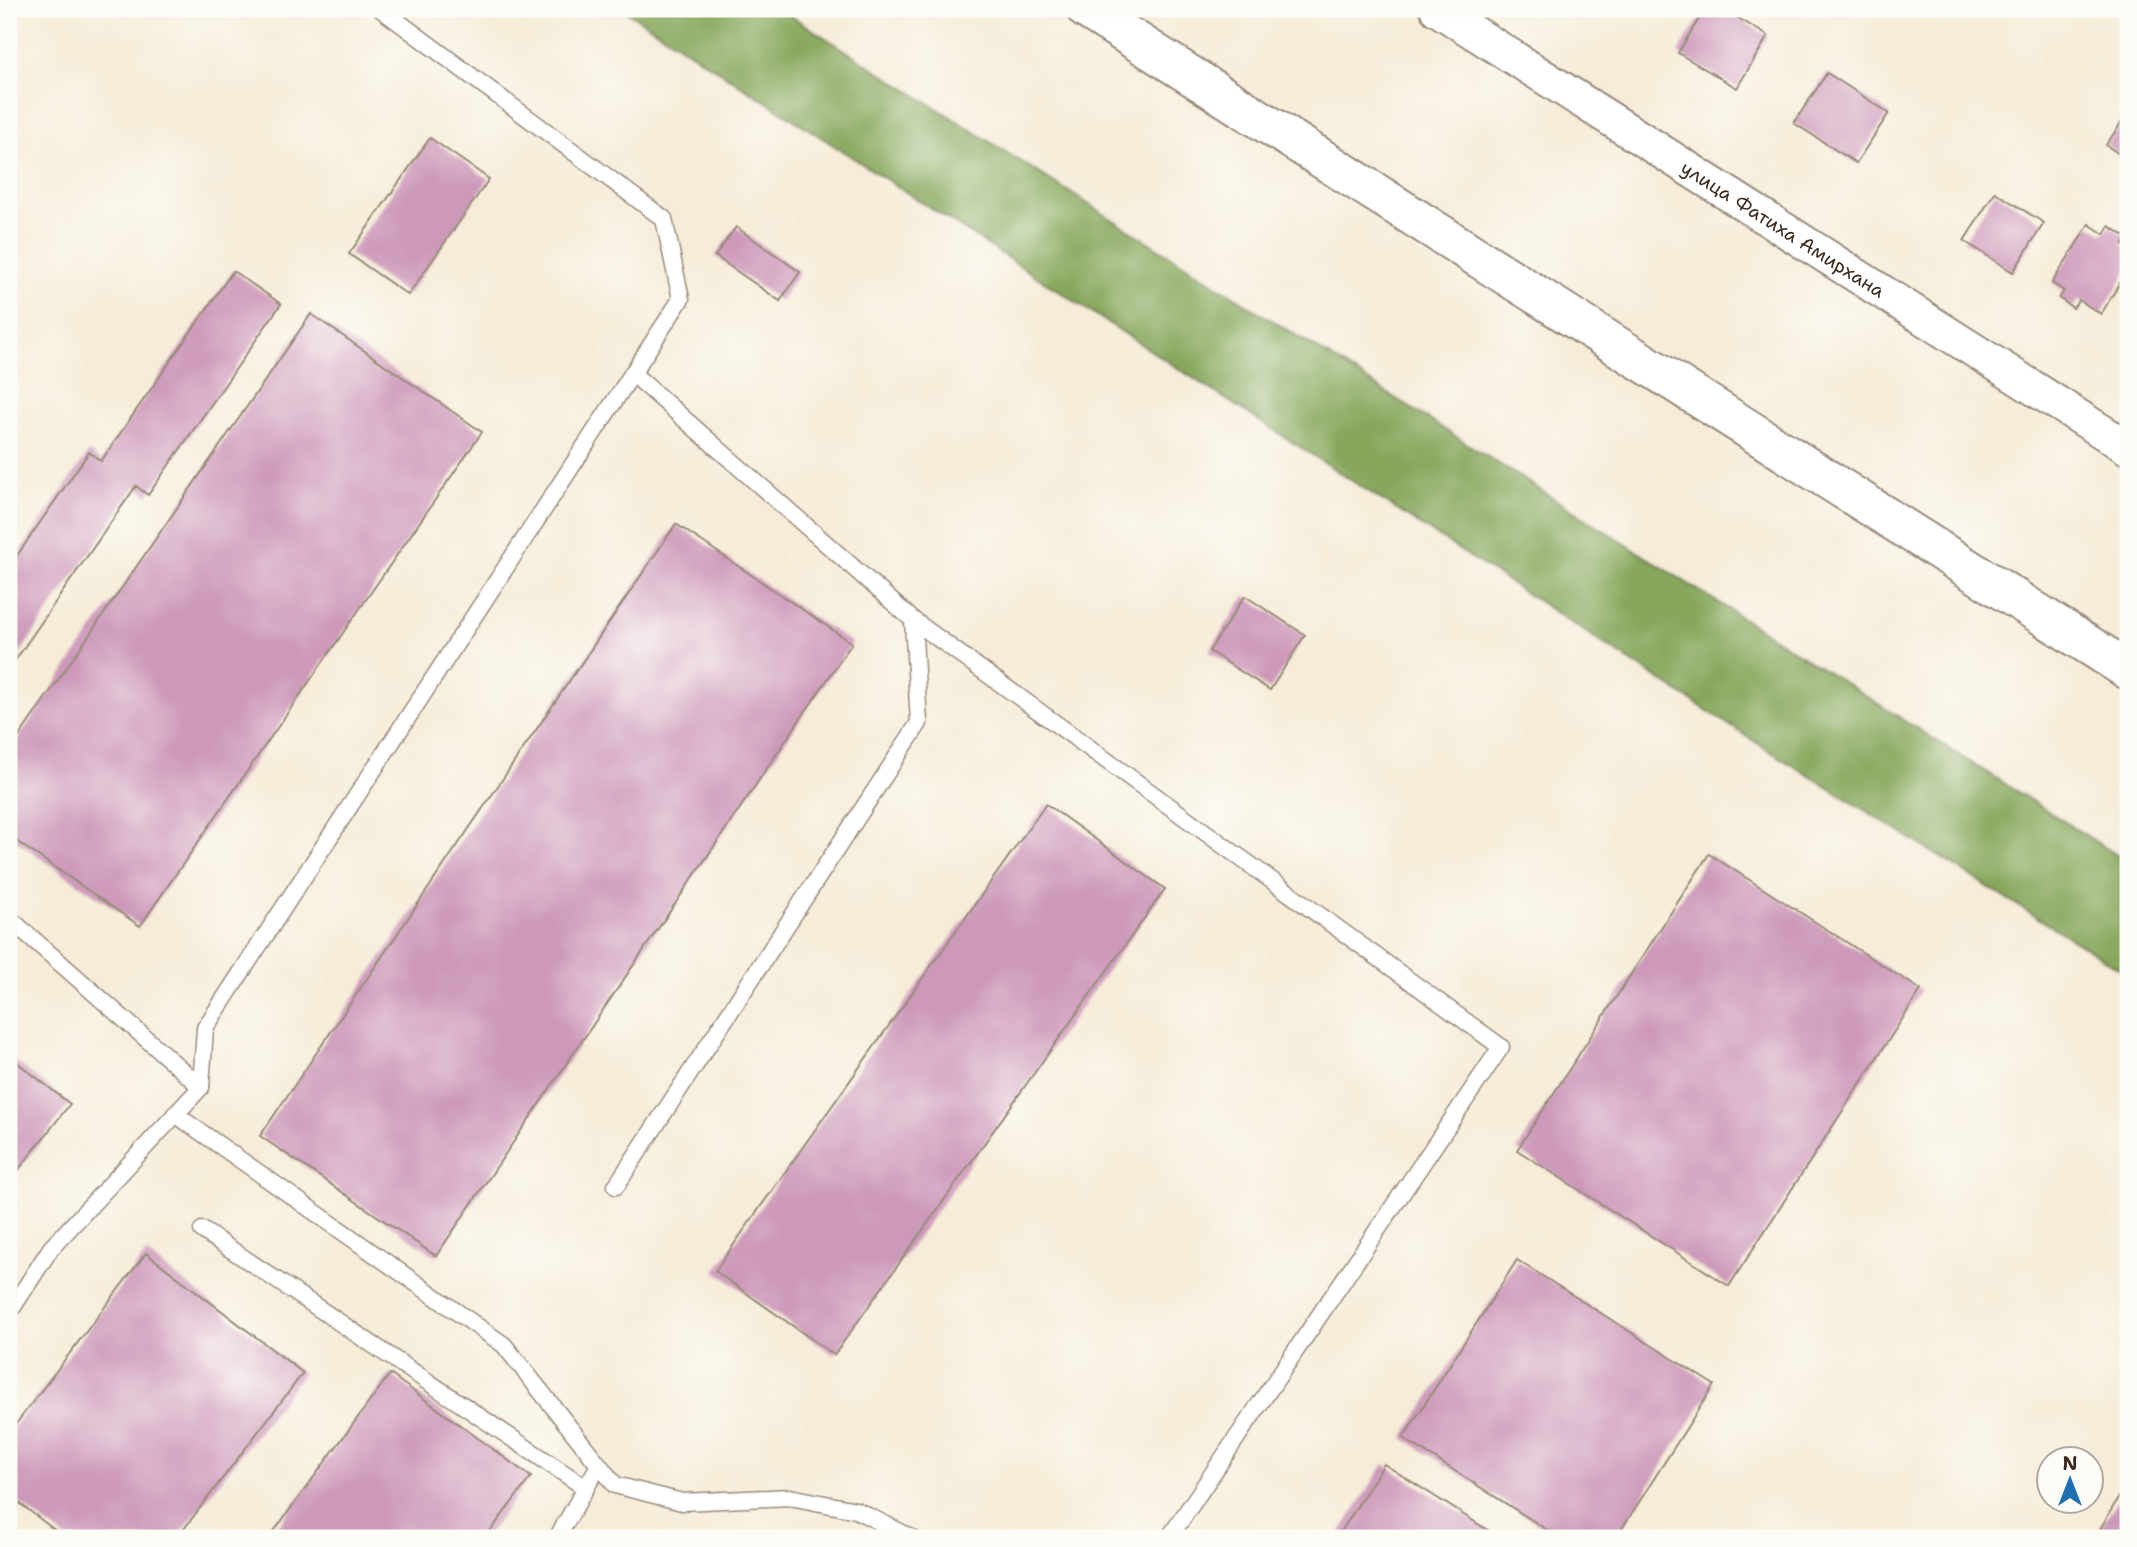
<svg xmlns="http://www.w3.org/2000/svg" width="2137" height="1547" font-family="'Shantell Sans',sans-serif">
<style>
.forest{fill:#86a75c;stroke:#60683d;stroke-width:2}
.building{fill:#cd99ba}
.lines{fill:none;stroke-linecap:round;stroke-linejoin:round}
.lane-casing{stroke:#988b7b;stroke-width:19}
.street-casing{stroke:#988b7b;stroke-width:37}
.secondary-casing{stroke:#988b7b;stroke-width:42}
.lane{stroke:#fff;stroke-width:16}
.street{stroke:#fff;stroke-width:33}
.secondary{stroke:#fff;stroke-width:38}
.labels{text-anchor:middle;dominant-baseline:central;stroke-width:5;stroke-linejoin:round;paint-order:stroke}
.street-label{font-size:19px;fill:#3b2a1e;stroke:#fdfcf7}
</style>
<rect width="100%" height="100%" fill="#fdfcf7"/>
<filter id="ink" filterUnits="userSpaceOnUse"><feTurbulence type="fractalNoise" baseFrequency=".0143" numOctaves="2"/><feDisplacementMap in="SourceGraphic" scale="14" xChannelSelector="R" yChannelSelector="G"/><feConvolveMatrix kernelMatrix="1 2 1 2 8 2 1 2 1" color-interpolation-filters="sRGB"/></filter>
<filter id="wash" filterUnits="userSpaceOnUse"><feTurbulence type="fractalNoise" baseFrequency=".00686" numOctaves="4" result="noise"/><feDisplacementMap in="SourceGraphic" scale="28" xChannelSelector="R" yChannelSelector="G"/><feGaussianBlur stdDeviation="1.57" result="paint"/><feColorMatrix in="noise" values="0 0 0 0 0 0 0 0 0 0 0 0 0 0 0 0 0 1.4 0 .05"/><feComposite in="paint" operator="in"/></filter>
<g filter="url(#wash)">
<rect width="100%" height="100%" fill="#f6ecd8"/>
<polygon class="forest" points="623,9 780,9 2128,862 2128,974 1768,750"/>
<g id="blocks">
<g class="building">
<polygon points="1705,9 1723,9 1768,36 1737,88 1678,53"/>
<polygon points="1827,73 1889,113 1856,163 1794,123"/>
<polygon points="2128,113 2128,160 2106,145"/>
<polygon points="430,138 489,179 408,295 349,254"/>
<polygon points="1995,192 2044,223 2013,272 1964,241"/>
<polygon points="2089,224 2104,234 2109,226 2128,238 2123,245 2128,249 2128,270 2101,314 2079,300 2073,308 2059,298 2064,291 2052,283"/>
<polygon points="736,227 800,272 780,301 715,256"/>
<polygon points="233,271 281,304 148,495 136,486 9,669 9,567 89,452 101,461"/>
<polygon points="311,314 482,432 140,926 9,836 9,751"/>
<polygon points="676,524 852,643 436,1256 260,1136"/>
<polygon points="1245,596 1305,635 1270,690 1209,651"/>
<polygon points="1046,804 1165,889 834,1355 715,1271"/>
<polygon points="1709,854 1921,990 1729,1286 1517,1150"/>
<polygon points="9,1056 70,1104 9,1182"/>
<polygon points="146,1253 303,1373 177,1538 65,1538 9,1495 9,1433"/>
<polygon points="1517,1260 1714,1385 1616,1538 1560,1538 1403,1438"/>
<polygon points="390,1374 531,1477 485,1538 269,1538"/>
<polygon points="1384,1464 1500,1538 1337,1538"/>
<polygon points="2128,1482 2128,1538 2115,1538 2100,1529"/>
</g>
</g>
</g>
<g filter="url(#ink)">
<use href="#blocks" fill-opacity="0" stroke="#988b7b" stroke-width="2"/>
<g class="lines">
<defs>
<g id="lane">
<polyline points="913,620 1501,1047 1169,1538"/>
<polyline points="9,918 201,1087"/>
<polyline points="175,1114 504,1345 615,1485 682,1502 790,1497 856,1510 912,1538"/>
<polyline points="616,1186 919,723 913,620 632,373"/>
<polyline points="202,1230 586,1488"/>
<polyline points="9,1313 51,1248 201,1087 205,1028 681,299 664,219 381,9"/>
<polyline points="557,1538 599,1465"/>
</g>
<g id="street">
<path id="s1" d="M1437 9 2128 448"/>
</g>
<polyline id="secondary" points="1086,9 2128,670"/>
</defs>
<use href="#lane" class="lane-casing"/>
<use href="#street" class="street-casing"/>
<use href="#secondary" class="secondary-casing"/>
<use href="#lane" class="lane"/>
<use href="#street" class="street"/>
<use href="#secondary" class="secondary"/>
</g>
</g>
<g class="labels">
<g class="street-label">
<text stroke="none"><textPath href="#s1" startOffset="410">улица Фатиха Амирхана</textPath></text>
</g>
</g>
<rect width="2137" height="1547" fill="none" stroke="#fdfcf7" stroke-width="35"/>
<g transform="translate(2070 1480)"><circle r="33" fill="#fdfcf7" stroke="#afa8a0" stroke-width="2"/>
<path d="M0-5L12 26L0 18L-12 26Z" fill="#1f6fb2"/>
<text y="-10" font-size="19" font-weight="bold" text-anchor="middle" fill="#3b2a1e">N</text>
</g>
</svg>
